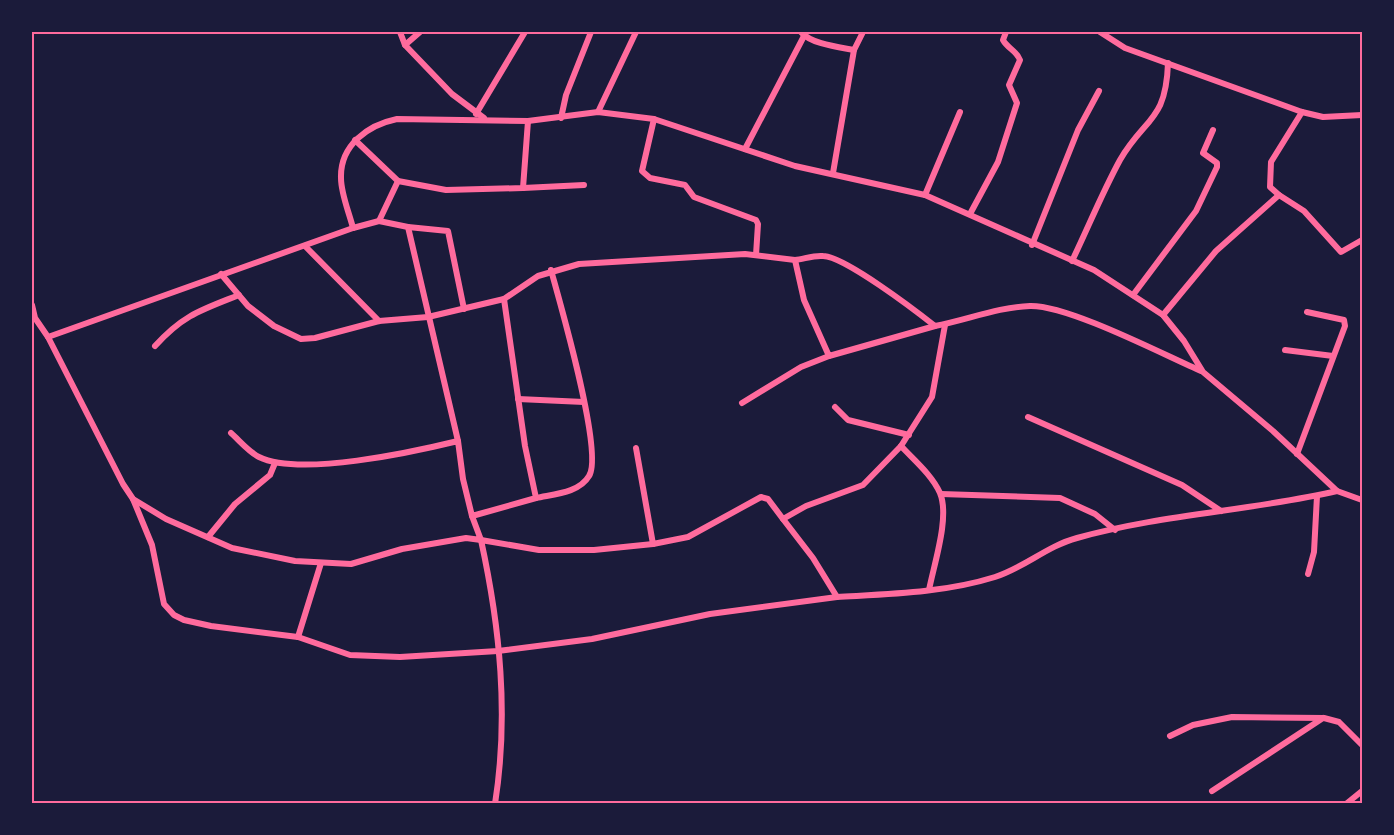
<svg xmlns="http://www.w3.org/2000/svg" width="1394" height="835" font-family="'Roboto Condensed',sans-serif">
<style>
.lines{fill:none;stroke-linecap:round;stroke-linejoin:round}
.minor{stroke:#ff6b9d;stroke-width:6}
.neatline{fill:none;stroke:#ff6b9d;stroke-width:2}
</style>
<rect width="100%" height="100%" fill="#1b1b3a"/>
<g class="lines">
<g class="minor">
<polyline points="400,32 405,45"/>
<polyline points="420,32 405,45 452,94 484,118"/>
<path d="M801 32C811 44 838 47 854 50L833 173"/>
<polyline points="1100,32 1125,48 1302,112 1323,117 1362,115"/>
<polyline points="854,50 863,32"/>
<polyline points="598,112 636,32"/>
<polyline points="476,114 525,32"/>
<polyline points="561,118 566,95 591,32"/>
<polyline points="654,119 642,171 650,178 685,185 694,197 756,220 758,224 756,255"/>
<polyline points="355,140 398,181"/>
<polyline points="745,149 804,36"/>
<polyline points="523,188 584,185"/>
<polyline points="925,195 960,112"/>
<polyline points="1279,195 1270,187 1271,162 1302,112"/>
<path d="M970 214 998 162 1017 103 1009 85 1020 60C1016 50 1008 49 1003 40L1006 32"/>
<polyline points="379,221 398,181 446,190 523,188 528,121"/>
<polyline points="408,227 448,231 464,309"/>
<path d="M353 228C349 212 341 194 341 178 340 145 368 125 397 119L528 121 598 112 654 119 795 166 925 195 1094 270 1163 315 1184 341 1203 372 1273 431 1337 491 1362 500"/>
<polyline points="1032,245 1078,130 1099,91"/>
<polyline points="305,246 379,321"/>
<path d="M795 260C804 259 814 255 823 256 844 256 916 311 935 326 967 320 998 307 1030 306 1068 305 1162 354 1201 371"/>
<path d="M1072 261C1088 228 1102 193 1120 160 1145 117 1166 122 1168 63"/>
<polyline points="221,274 248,306 274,326 301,339 315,338 379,321 428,317 504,299 538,276 579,264 745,254 795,260 804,300 829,356 935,326"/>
<polyline points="1133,295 1196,211 1217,167 1217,163 1203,153 1213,130"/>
<polyline points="32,305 35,318 48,337 353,228 379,221 408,227 458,441"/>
<polyline points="1163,315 1216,251 1279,195 1304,211 1341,252 1362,240"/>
<polyline points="48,337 123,484 133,499 166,519 232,548 295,561 351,564 402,549 466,538 481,540 472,516"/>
<path d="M155 346C183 315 201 310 239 295"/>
<polyline points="1285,350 1333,356"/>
<polyline points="518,399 584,402"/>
<polyline points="742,403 801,367 829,356"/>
<polyline points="835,407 848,420 909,435"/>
<polyline points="1028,417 1182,485 1221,511"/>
<path d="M231 433C240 441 249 452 259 457 300 477 413 452 458 441L463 479 472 516 536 498 525 446 504 299"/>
<path d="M901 446C914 460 932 475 940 493 950 517 934 564 929 590"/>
<polyline points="636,448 653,544 688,537 761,497 768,499 783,519 806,506 863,485 901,446 932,397 945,325"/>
<polyline points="1297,454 1345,326 1344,320 1307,312"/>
<polyline points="941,494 1060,498 1095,514 1115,530"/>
<path d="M536 498C554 494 579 493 589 476 604 453 560 303 551 270"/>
<polyline points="133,499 152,545 164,604 174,615 184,620 211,626 298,637 350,655 400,657 498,651 592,639 710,614 837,597"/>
<path d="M783 519 813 558 837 597C889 594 944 593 995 577 1024 568 1047 546 1077 538 1162 514 1251 511 1337 491"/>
<polyline points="208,537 235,504 270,475 275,463"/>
<polyline points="1308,574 1314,552 1317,496"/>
<polyline points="298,637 321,563"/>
<polyline points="1170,736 1193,725 1232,717 1324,718 1339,722 1362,745"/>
<polyline points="1212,791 1323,718"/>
<path d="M495 804C509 715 500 627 481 540L539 550H594L653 544"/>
<polyline points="1346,804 1362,791"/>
</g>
</g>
<rect width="1394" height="835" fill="none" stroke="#1b1b3a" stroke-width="66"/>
<rect x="33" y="33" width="1328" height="769" class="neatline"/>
</svg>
